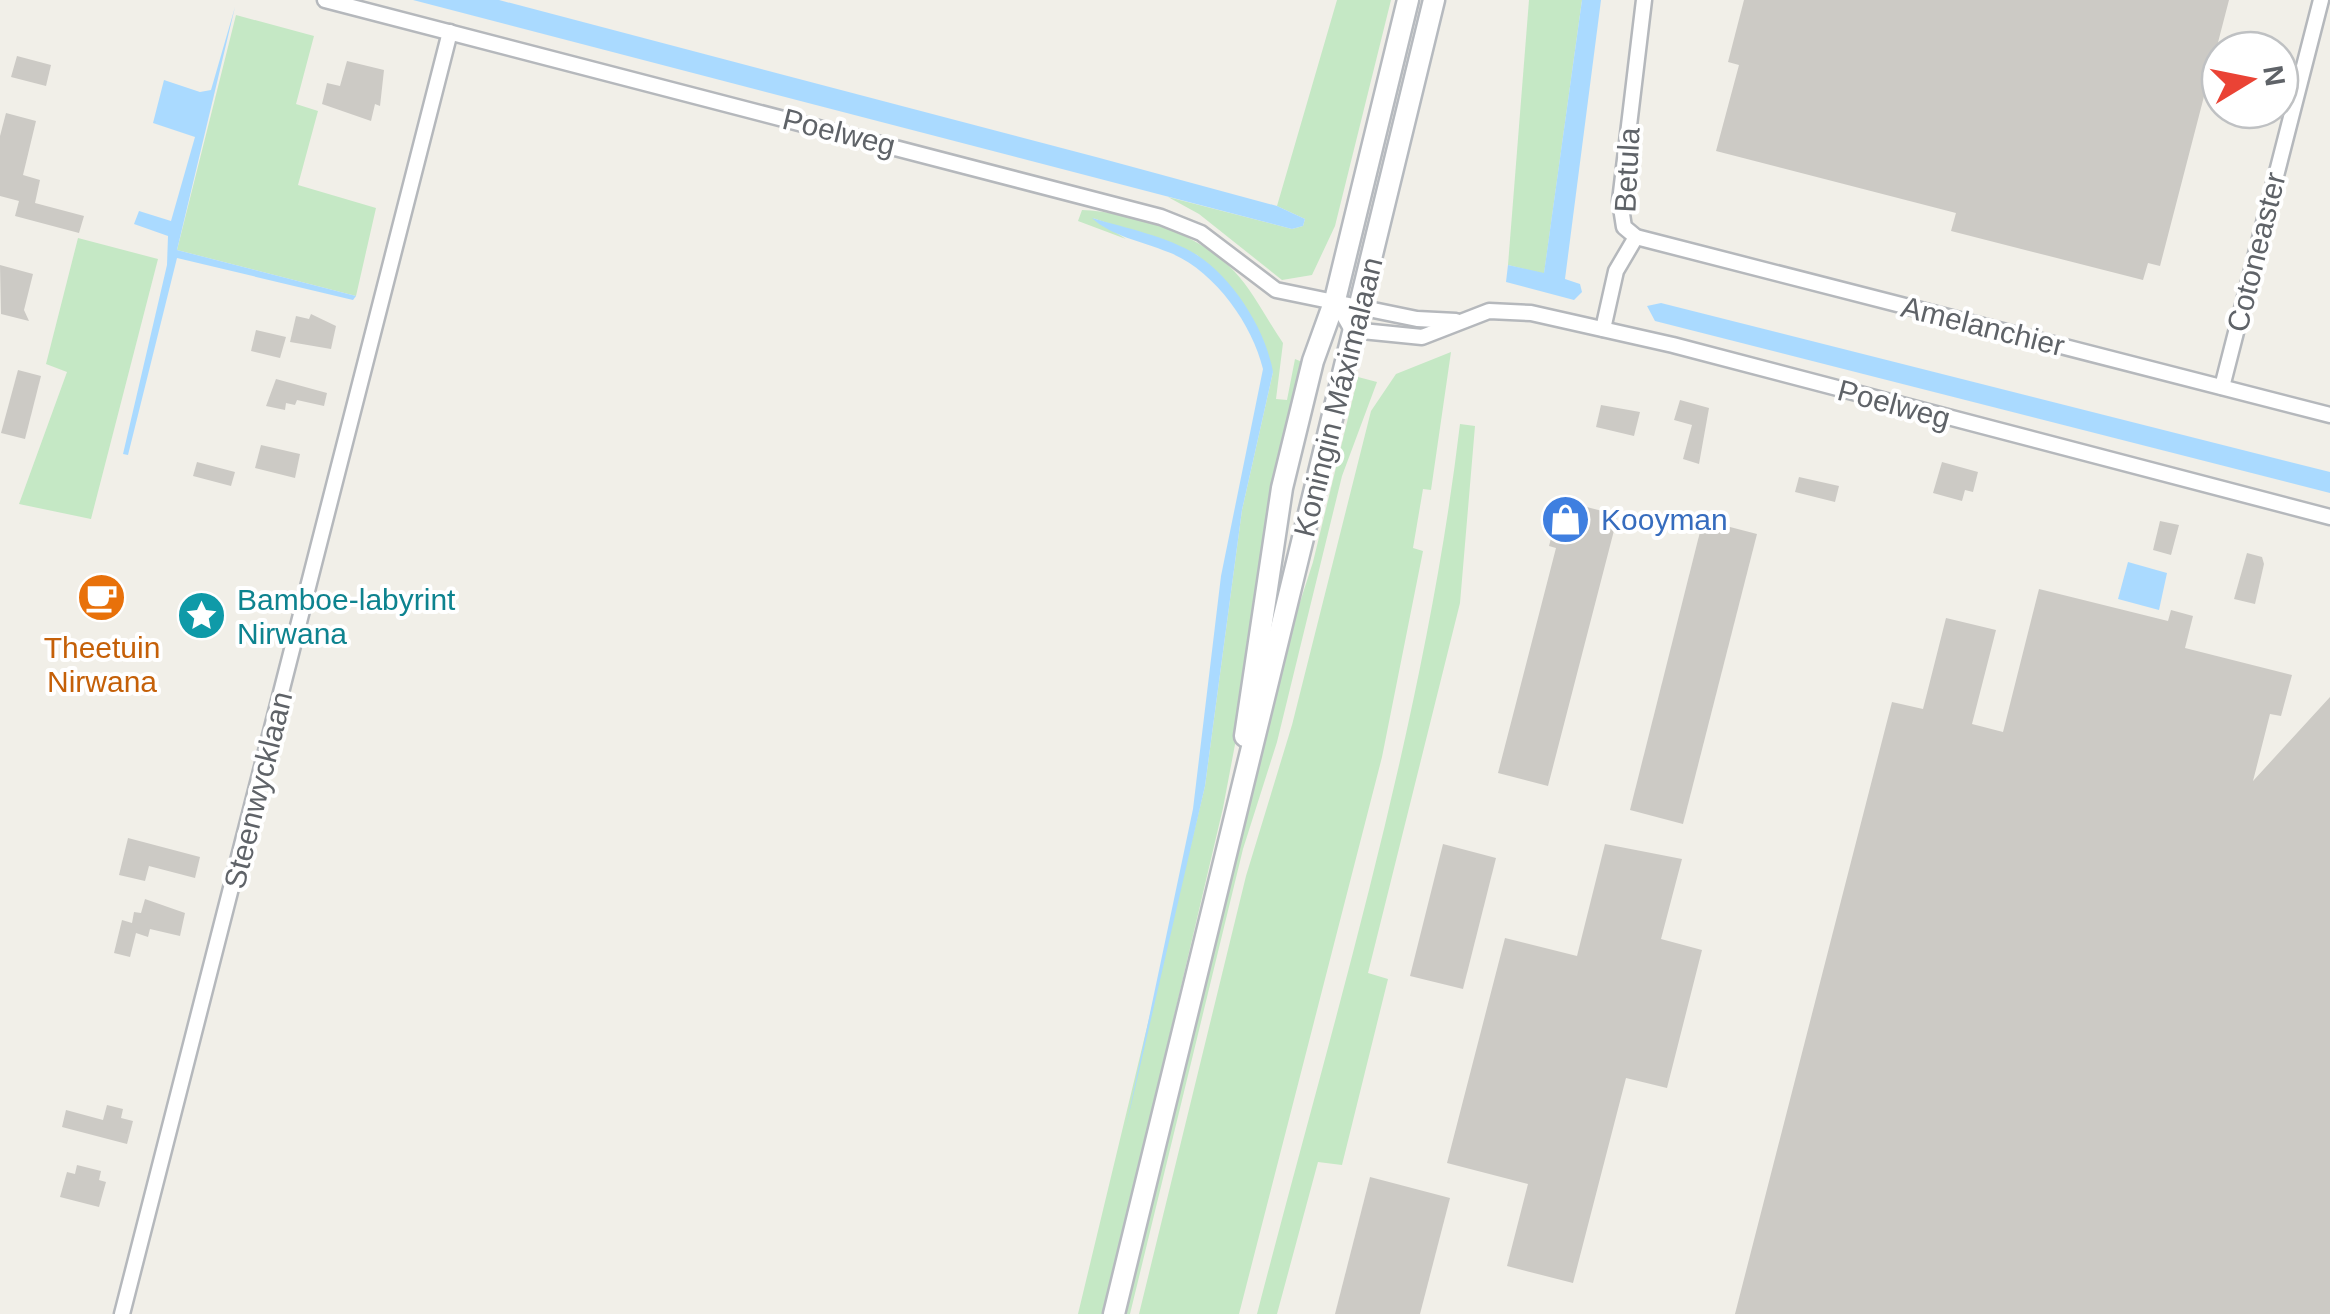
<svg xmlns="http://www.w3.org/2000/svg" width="2330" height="1314" font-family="Helvetica,sans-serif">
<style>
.green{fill:#c5e8c5}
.water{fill:#aadaff}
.building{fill:#cccac5}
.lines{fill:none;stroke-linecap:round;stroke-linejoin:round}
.minor-casing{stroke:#b5b8bc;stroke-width:19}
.secondary-casing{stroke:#b6babf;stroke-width:25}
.minor{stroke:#fff;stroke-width:14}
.secondary{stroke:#fff;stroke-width:20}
.labels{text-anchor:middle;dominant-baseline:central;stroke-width:8;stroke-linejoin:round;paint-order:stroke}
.street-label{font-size:30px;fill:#5f6368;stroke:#fff}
.shop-label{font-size:30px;fill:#366cbe;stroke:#fff;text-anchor:start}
.culture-label{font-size:30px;fill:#0d838f;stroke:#fff;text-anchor:start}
.food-label{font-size:30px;fill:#c56008;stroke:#fff}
</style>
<rect width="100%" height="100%" fill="#f1efe8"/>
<g class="green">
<polygon points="1337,0 1391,0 1335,226 1312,275 1282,280 1199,214 1168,197 1292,229 1303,226 1305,219 1277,206"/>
<polygon points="1529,0 1582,0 1544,274 1508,265"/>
<polygon points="236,15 314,36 296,104 318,111 298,185 376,208 356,296 177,250"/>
<path d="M1082 210C1136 213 1196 232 1234 271 1253 291 1267 320 1283 343L1276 399 1287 400 1295 359 1307 364 1223 808 1104 1314H1078L1205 786 1242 510 1273 372 1219 276 1197 255 1093 218 1126 239 1078 221Z"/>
<polygon points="78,238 158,259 91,519 19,504 67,372 46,364"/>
<polygon points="1451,352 1431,490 1423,489 1413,548 1423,551 1382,757 1239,1314 1139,1314 1246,876 1292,725 1371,411 1396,374"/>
<polygon points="1358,377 1377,382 1342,476 1277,742 1243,849 1130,1314 1125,1314 1280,664 1313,562"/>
<path d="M1460 424 1475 426 1460 603 1368 973 1388 979 1342 1165 1318 1162 1277 1314H1257C1333 1020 1424 726 1460 424Z"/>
</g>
<g class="water">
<polygon points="413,0 499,0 1096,157 1277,206 1305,219 1303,226 1292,229"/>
<polygon points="1582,0 1601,0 1565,279 1580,284 1582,292 1574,300 1506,282 1508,265 1544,273"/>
<polygon points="235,7 177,250 356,296 353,300 177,258 128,455 123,454 167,265 168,236 134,224 139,211 171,221 195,137 153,123 164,80 200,92 211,90"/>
<path d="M1092 218C1125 228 1167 236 1197 255 1233 278 1266 330 1273 372L1242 510 1205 786 1126 1127 1193 809 1221 576 1263 369C1252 323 1213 269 1168 252 1143 242 1109 235 1092 218Z"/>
<polygon points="1661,303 2330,472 2330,493 1655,321 1647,306"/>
<polygon points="2128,562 2167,573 2159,610 2118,599"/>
</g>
<g class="building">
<polygon points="1744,0 2229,0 2160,266 2148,263 2143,280 1951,231 1956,213 1716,151 1739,65 1728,62"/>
<polygon points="17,56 51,65 46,86 11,77"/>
<polygon points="347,61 384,70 380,106 375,104 371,121 322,104 327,83 340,86"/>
<polygon points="6,113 36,121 23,175 40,180 35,203 84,216 79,233 15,216 19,201 0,196 0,136"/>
<polygon points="0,265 33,274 24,310 29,321 1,314"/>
<polygon points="311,314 336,326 331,349 290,342 296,316 309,319"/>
<polygon points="256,330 286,337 280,358 251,351"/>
<polygon points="18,370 41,376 25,439 1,433"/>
<polygon points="276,379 327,393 324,406 297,400 295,405 286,403 285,410 266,406"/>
<polygon points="1680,400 1709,408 1699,464 1683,459 1692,425 1674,420"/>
<polygon points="1601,405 1640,412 1634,436 1596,427"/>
<polygon points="261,445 300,454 295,478 255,468"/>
<polygon points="197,462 235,472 231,486 193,476"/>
<polygon points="1942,462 1978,472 1973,492 1965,490 1962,501 1933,493"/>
<polygon points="1799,477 1839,486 1835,502 1795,492"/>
<polygon points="1567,502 1618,515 1548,786 1498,773 1556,548 1549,546 1560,504"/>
<polygon points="1703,520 1757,534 1683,824 1630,810"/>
<polygon points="2160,521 2179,525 2171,555 2153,550"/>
<polygon points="2247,553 2262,557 2264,564 2255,604 2234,599"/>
<polygon points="2039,589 2168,621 2171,610 2193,616 2185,648 2292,675 2281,716 2270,714 2253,781 2330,697 2330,1314 1735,1314 1892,702 1923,709 1946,618 1996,630 1972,724 2003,732"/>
<polygon points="128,838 200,857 195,878 149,866 145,881 119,875"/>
<polygon points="1443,844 1496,858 1463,989 1410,976"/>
<polygon points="1605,844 1682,859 1661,939 1702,950 1667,1088 1626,1078 1573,1283 1507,1266 1528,1184 1447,1163 1505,938 1577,956"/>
<polygon points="145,899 185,913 180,936 150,929 148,937 136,933 130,957 114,953 122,920 132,923 134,912 141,913"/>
<polygon points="107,1105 123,1109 121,1118 133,1121 127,1144 62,1127 66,1110 103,1120"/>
<polygon points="77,1165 101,1171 99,1180 106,1182 99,1207 60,1197 67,1172 75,1174"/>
<polygon points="1370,1177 1450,1198 1420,1314 1335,1314"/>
</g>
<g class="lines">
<defs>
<g id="minor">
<polyline points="325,0 1161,217 1201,233 1276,290 1417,319 1456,321"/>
<polyline points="1644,0 1620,201 1624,227 1636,237 2330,415"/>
<polyline points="1335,300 1352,330 1422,337 1489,311 1531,313 1673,345 2330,517"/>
<polyline points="1603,329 1616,271 1636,237"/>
<polyline points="2222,387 2321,0"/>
<polyline points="122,1314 450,32"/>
</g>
<g id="secondary">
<polyline points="1245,736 1282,488 1313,361 1335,300 1408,0"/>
<polyline points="1114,1314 1434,0"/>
</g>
</defs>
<use href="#minor" class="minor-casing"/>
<use href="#secondary" class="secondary-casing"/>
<use href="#minor" class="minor"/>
<use href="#secondary" class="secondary"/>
</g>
<defs>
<symbol id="shop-disc" viewBox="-11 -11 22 22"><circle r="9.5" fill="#3f7fe0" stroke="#fff"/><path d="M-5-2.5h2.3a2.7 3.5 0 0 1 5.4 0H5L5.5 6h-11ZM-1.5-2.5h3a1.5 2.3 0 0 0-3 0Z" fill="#fff"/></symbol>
<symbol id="cafe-disc" viewBox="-11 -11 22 22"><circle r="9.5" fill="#e8710a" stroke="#fff"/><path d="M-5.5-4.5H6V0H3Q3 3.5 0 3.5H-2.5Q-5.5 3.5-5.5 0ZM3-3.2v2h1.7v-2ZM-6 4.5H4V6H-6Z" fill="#fff"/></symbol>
<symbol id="sight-disc" viewBox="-11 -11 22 22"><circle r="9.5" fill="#0f9aa8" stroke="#fff"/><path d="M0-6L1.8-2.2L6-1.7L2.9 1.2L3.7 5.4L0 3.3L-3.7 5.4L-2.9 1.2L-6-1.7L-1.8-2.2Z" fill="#fff"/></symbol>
</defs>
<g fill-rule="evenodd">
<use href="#shop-disc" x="1538" y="492" width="55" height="55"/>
<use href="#cafe-disc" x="74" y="570" width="55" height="55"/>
<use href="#sight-disc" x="174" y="588" width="55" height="55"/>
</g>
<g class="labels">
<g class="street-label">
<text transform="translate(839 132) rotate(14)">Poelweg</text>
<text transform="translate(1627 170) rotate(-87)">Betula</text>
<text transform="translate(2256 252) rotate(-76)">Cotoneaster</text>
<text transform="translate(1983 326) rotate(14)">Amelanchier</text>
<text transform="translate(1338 397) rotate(-76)">Koningin Máximalaan</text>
<text transform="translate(1894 404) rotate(15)">Poelweg</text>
<text transform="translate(258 790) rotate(-76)">Steenwycklaan</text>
</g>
<g class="shop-label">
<text x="1601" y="519">Kooyman</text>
</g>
<g class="culture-label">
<text x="237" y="599">Bamboe-labyrint<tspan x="237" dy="34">Nirwana</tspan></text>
</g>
<g class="food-label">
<text x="102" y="647">Theetuin<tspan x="102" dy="34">Nirwana</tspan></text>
</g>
</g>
<g transform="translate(2250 80) rotate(80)"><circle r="48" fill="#ffffff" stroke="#bfc1c3" stroke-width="2.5"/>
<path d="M0-8L18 38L0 25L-18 38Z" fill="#ea4335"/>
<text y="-15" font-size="28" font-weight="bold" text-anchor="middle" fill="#5f6368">N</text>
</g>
</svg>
